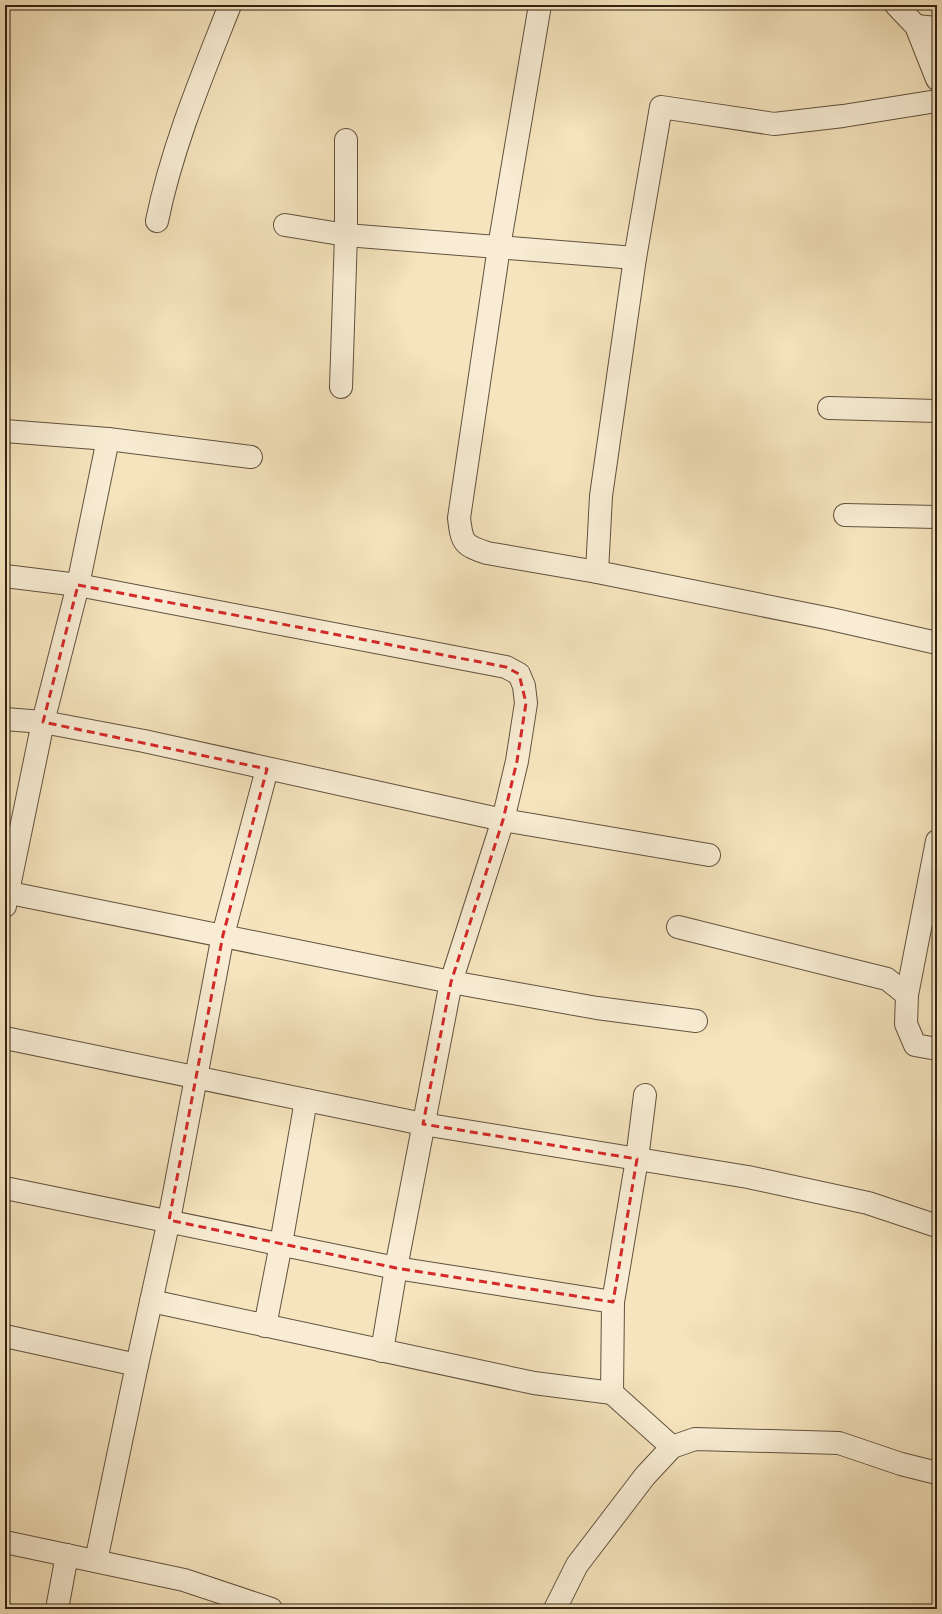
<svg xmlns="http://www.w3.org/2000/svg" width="942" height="1614" font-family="'IM FELL DW Pica',serif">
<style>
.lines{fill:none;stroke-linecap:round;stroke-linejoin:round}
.minor-casing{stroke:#62523e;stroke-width:24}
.minor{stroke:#f8edd4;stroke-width:22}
.marked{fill:none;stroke:#d62828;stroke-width:3;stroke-dasharray:8 5;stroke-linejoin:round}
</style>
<rect width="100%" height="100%" fill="#f5e4bd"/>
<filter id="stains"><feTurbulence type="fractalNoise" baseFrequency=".005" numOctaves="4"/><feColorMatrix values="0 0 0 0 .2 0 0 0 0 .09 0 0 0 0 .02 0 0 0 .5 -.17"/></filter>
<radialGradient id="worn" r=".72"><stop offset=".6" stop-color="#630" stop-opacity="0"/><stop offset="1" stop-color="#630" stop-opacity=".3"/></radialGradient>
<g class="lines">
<defs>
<g id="minor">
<path d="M540 5 499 247 459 518C462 543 463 545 487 553L597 572"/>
<polyline points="896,5 916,26 937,79"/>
<polyline points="916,26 937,28"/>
<path d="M157 221C172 147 202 76 230 5"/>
<polyline points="285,225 346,235 635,258 661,107 774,124 843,116 937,101"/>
<polyline points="635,258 601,496 597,572 831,619 937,643"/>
<polyline points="341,387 346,235 346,140"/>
<polyline points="829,408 937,411"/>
<polyline points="5,431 108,439 251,457"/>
<polyline points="845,515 937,517"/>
<polyline points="5,576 78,585 506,667 519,674 524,686 526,703 517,761 503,820 451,982 396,1268 382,1351"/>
<polyline points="5,719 43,722 144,741 503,820 709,855"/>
<polyline points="5,892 451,982 597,1008 696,1021"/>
<polyline points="5,906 43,722 78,585 108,439"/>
<polyline points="678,927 887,979 907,995 906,1024 915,1045 937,1049"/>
<polyline points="907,995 937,841"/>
<polyline points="5,1038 423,1124 748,1177 868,1203 937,1226"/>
<polyline points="5,1188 396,1268 613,1302"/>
<polyline points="151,1301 534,1383 612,1393 672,1447"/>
<polyline points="265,1326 281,1244 306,1100"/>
<polyline points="5,1336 137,1365"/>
<polyline points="612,1393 613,1302 637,1159 645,1095"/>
<polyline points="5,1542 184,1580 271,1609"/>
<polyline points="96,1561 137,1365 169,1220 223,935 267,769"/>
<polyline points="57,1609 67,1555"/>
<polyline points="555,1609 577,1565 645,1476 672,1447 695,1439 839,1443 901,1464 937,1473"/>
</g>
</defs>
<use href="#minor" class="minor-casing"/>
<use href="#minor" class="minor"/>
</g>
<path class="marked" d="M78 585 506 667 519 674 526 703 517 761 503 820 451 982 423 1124 637 1159 613 1302 396 1268 169 1220 223 935 267 769 43 722Z"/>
<rect width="942" height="1614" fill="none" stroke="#f5e4bd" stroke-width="20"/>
<rect x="6" y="6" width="930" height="1602" fill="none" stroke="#312113" stroke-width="2"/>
<rect x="10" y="10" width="922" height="1594" fill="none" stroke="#312113"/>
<rect width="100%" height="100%" filter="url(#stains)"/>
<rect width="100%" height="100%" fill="url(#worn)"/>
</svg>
